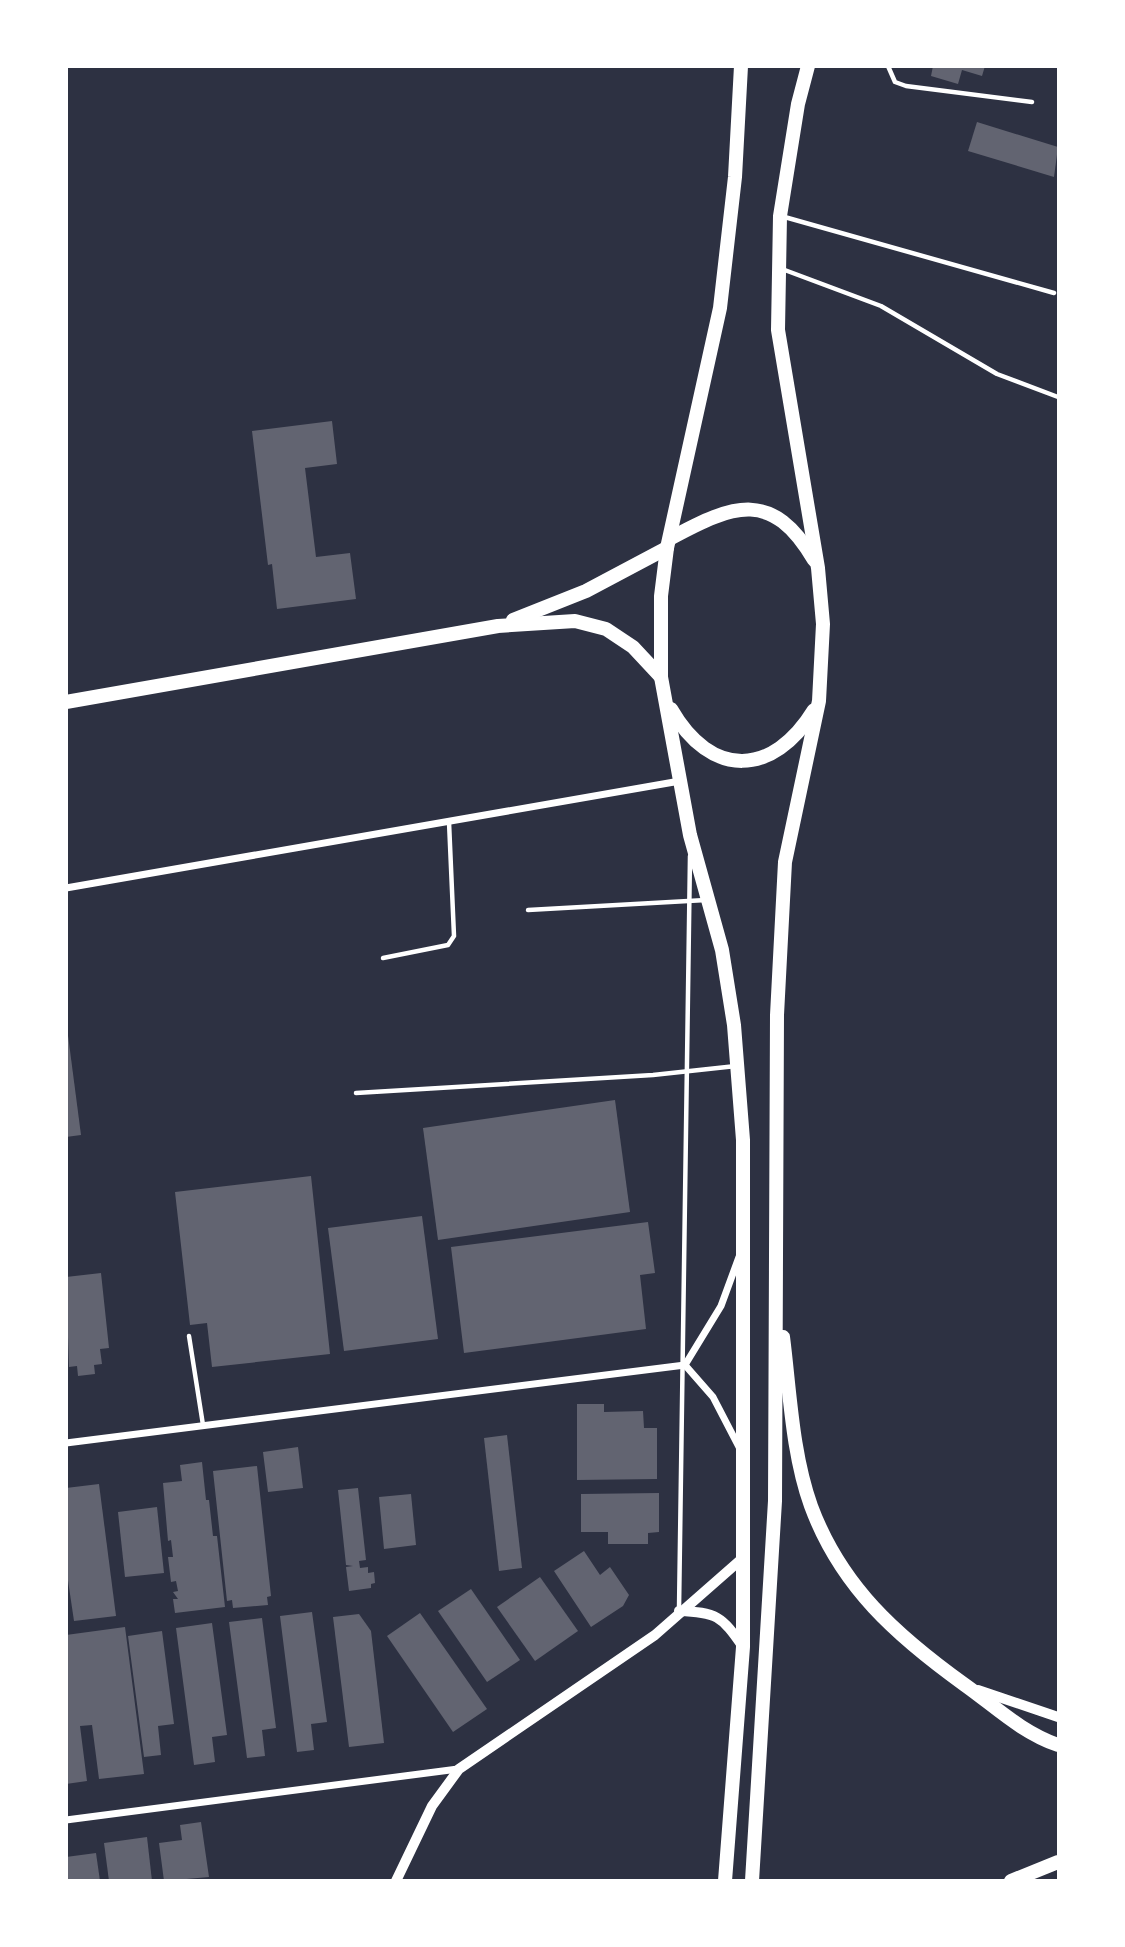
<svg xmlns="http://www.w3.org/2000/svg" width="1125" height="1947" font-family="Helvetica,sans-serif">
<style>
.building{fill:#626471}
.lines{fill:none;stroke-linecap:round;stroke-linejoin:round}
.service{stroke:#fff;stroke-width:4.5}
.minor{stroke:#fff;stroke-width:7}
.tertiary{stroke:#fff;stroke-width:10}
.trunk{stroke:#fff;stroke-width:14}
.motorway{stroke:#fff;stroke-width:14}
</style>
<rect width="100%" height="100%" fill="#2d3142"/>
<g class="building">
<polygon points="933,66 985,66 982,76 962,70 958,84 931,76"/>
<polygon points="977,122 1058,147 1054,177 968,151"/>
<polygon points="332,421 337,464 305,468 316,557 350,553 356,599 277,609 272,564 268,565 252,431"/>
<polygon points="66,1020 81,1135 66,1137"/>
<polygon points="615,1100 630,1212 438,1240 423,1128"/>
<polygon points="311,1176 330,1354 212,1367 207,1323 190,1325 175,1192"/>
<polygon points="422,1216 438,1339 344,1351 328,1228"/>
<polygon points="648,1222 655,1273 640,1275 646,1329 464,1353 451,1247"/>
<polygon points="101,1273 109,1348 100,1349 102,1364 94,1365 95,1374 78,1376 77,1366 69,1367 66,1277"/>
<polygon points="577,1404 604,1404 604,1412 643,1411 644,1428 657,1428 657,1479 577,1480"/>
<polygon points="507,1435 522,1568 499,1571 484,1438"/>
<polygon points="298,1447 303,1488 268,1492 263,1452"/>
<polygon points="202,1462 206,1500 209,1500 213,1536 217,1536 225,1607 175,1613 173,1599 178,1599 173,1592 178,1591 176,1581 171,1582 168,1557 173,1557 171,1540 168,1541 163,1483 182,1481 180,1465"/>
<polygon points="257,1466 271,1596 267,1597 268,1605 233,1608 232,1600 227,1601 213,1471"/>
<polygon points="99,1484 116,1616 74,1621 66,1567 66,1488"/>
<polygon points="358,1488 366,1560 359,1561 360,1568 368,1567 368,1573 374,1572 375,1583 371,1584 371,1588 349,1591 346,1567 353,1566 346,1565 338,1490"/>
<polygon points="659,1493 659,1532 648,1533 648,1544 608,1544 608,1532 581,1532 581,1494"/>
<polygon points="411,1494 416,1545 384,1549 379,1497"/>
<polygon points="157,1507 164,1573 125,1577 118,1512"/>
<polygon points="584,1551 600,1575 610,1567 629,1595 623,1606 591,1627 554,1571"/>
<polygon points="540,1577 578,1631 535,1661 497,1607"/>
<polygon points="471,1589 520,1660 487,1682 438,1611"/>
<polygon points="312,1612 327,1722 311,1724 314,1750 297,1752 280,1616"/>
<polygon points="420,1613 487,1709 453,1732 387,1636"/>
<polygon points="359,1614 371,1631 384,1743 349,1747 333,1617"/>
<polygon points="262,1618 276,1728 262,1730 265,1756 247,1758 229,1622"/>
<polygon points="212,1623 227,1735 212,1737 215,1762 194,1765 176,1628"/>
<polygon points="125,1627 144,1774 99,1779 92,1725 80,1726 87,1781 66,1784 66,1635"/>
<polygon points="162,1631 174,1724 158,1726 161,1755 144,1757 128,1636"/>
<polygon points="201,1822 209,1877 164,1881 159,1843 182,1840 180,1825"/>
<polygon points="147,1837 152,1881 109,1881 104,1843"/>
<polygon points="96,1853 100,1881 66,1881 66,1857"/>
</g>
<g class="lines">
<g class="service">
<polyline points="888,66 895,82 906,86 1032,102"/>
<polyline points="781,216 1054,293"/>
<polyline points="782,269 881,306 997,374 1058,397"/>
<polyline points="528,910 706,900"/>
<polyline points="383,958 448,945 454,936 449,822"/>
<polyline points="356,1093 653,1075 736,1066"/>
<polyline points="189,1336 203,1425"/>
<polyline points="679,1610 690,856"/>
</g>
<g class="minor">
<polyline points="66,888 680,781"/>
<polyline points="685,1365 713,1397 740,1449"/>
<polyline points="66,1443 685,1365 721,1306 739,1257"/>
<polyline points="66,1820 458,1769"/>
</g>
<g class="tertiary">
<path d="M679 1611C716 1612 722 1616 743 1647"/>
<polyline points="978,1690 1058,1717"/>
<polyline points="396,1881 432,1806 459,1769 655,1635 745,1556"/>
</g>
<g class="trunk">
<path d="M671 538C734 504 772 489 814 560"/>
<polyline points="513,620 586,591 667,548"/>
<polyline points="66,702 498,626 575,621 606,629 633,647 661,677"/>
<path d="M671 709C711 779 773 777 814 710"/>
<path d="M783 1337C790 1392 792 1453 811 1506 841 1587 897 1636 965 1685 996 1707 1021 1732 1058 1745"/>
<polyline points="725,1881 743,1647 743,1140 734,1025 722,950 690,835 661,677 661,596 667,548 720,308 735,177 741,66"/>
<polyline points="752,1881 775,1501 777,1015 785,862 819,701 823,624 818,568 778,330 780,216 798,104 808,66"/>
</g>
<polyline class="motorway" points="1011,1881 1058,1862"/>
</g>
<rect width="1125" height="1947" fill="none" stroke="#ffffff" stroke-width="136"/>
</svg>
